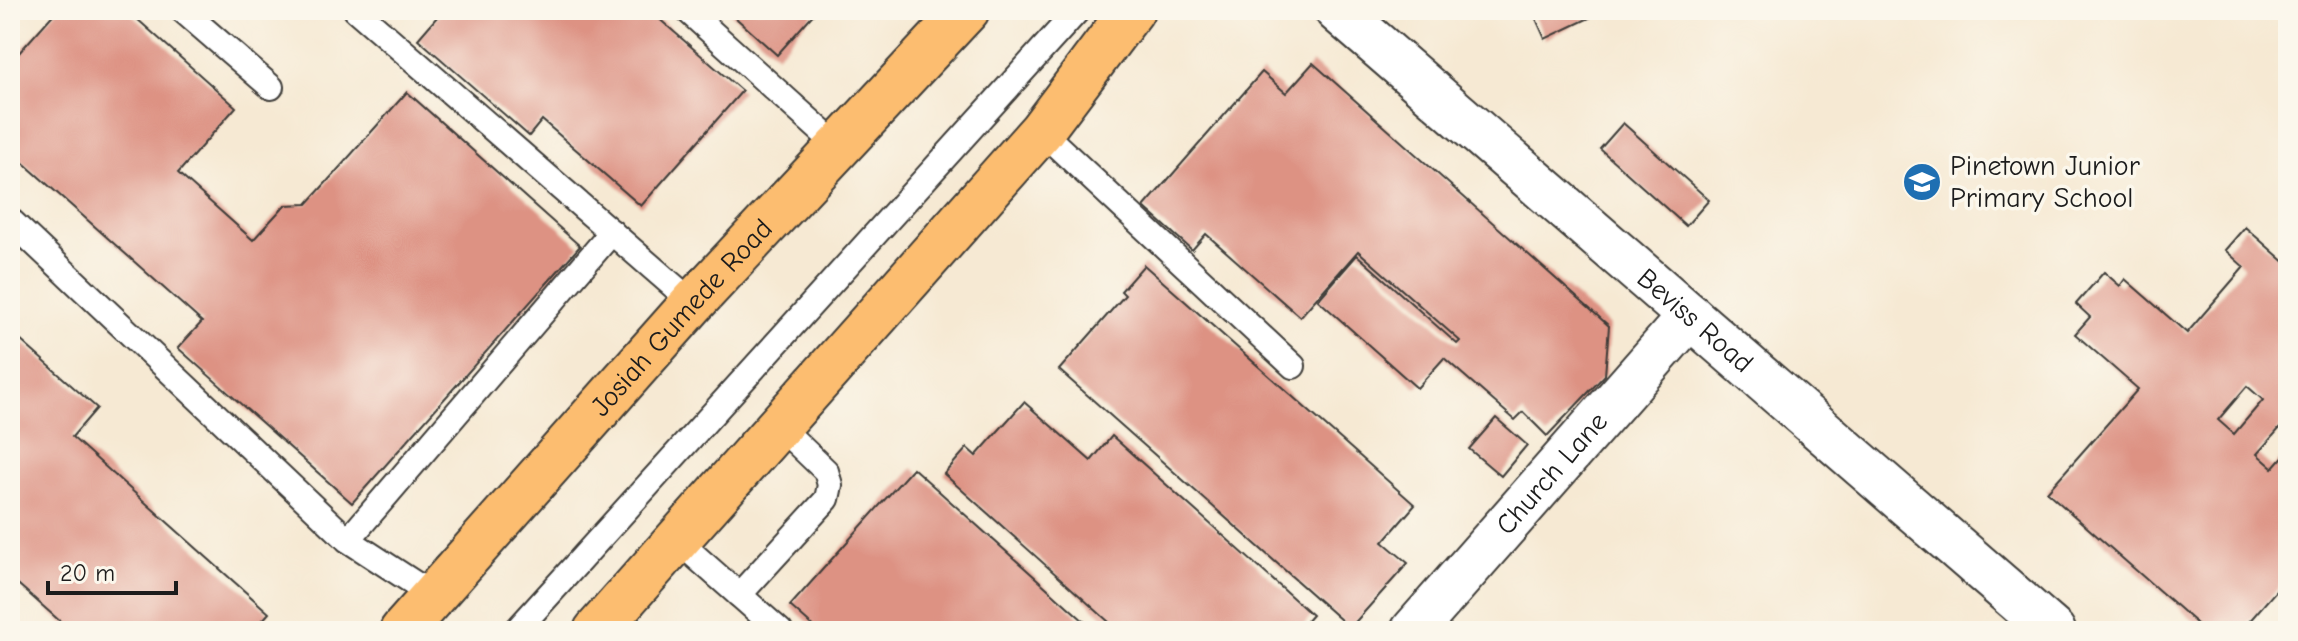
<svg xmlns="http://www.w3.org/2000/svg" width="2298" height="641" font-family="'Comic Neue',sans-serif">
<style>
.building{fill:#dd9283;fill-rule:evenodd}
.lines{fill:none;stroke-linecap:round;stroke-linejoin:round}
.service-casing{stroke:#3d3b37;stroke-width:28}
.minor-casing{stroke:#3d3b37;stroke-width:48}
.primary-casing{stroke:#3d3b37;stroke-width:48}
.service{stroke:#fff;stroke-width:24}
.minor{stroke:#fff;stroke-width:44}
.primary{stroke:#fcbd6f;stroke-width:44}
.labels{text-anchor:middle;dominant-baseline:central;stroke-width:7;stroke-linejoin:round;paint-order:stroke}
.poi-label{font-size:28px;fill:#1c1c1c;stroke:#fbf7ec;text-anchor:start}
.street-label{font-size:28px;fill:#1c1c1c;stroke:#fbf7ec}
</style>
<rect width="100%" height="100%" fill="#fbf7ec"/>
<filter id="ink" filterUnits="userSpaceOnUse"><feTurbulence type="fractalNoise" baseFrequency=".0125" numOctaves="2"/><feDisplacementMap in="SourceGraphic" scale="16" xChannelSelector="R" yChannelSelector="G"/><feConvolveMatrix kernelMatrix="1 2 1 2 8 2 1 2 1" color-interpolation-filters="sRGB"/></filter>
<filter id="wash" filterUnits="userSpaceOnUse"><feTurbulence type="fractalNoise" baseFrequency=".006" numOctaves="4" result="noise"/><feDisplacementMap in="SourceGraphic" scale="32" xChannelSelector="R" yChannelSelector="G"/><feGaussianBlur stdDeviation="1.8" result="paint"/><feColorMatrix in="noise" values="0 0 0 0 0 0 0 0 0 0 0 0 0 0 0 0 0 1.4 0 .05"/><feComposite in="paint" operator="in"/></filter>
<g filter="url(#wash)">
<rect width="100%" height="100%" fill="#f6e9d3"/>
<g id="blocks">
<g class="building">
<polygon points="57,10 127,10 236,107 178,173 253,240 285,205 307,204 407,92 580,246 352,503 178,348 202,322 10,151 10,63"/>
<polygon points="443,10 649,10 742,91 641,206 542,120 529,136 418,39"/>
<polygon points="727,10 817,10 777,55"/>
<polygon points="1532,10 1606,10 1545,39"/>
<polygon points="1313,63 1609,326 1605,375 1547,436 1523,412 1515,420 1444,358 1417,388 1318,300 1357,255 1457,344 1460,341 1358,251 1300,317 1206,234 1192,250 1144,207 1262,72 1286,93"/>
<polygon points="1623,123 1709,200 1686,226 1600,149"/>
<path d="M2245 227 2288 265V421L2287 420 2257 454 2273 468 2288 451V577L2241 631H2205L2047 492 2138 389 2075 334 2090 317 2076 304 2104 272 2120 286 2125 279 2187 333 2244 267 2225 250ZM2247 386 2263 400 2234 434 2218 420Z"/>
<polygon points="1144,265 1415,505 1383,542 1408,563 1350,628 1059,370 1125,295 1121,291"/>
<polygon points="10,331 97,408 72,437 269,613 253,631 71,631 10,577"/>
<polygon points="1024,402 1091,461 1112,436 1312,615 1298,631 1119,631 944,474 967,448 976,456"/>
<polygon points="1496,418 1527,445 1501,476 1469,449"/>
<polygon points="913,468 1095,631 818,631 790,606"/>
</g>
</g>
</g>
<g filter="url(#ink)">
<use href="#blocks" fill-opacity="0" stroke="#3d3b37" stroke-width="2"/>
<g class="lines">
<defs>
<g id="service">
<polyline points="182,10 271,87"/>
<polyline points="356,10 693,303"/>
<polyline points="687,10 839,147"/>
<polyline points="1041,131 1293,366"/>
<polyline points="10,220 348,540 434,596"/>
<polyline points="348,540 612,232"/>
<polyline points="677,540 780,631"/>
<polyline points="739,595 827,499 830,485 826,471 779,426"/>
<polyline points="516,631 1078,10"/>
</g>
<g id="minor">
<path id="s1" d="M1337 10 2053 631"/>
<path id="s2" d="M1413 631 1690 316"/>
</g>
<g id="primary">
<path id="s3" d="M402 631 693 303 967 10"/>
<polyline points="596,631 1041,131 1132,10"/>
</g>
</defs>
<use href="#service" class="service-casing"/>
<use href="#minor" class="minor-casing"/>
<use href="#primary" class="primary-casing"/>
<use href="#service" class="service"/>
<use href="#minor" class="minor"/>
<use href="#primary" class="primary"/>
</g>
</g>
<defs>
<symbol id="school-disc" viewBox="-11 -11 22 22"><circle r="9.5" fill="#1f6fb2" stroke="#fbf7ec"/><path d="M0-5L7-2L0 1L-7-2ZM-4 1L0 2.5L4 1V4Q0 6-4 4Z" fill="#fff"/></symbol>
</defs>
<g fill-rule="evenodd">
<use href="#school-disc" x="1900" y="160" width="44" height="44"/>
</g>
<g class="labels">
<g class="poi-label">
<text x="1950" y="166">Pinetown Junior<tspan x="1950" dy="32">Primary School</tspan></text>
</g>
<g class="street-label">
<text stroke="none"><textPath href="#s3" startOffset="420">Josiah Gumede Road</textPath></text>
<text stroke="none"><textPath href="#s1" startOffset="474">Beviss Road</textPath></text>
<text stroke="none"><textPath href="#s2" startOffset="210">Church Lane</textPath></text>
</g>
</g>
<rect width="2298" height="641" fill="none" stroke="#fbf7ec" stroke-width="40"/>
<path d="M48 581v12h128v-12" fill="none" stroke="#1c1c1c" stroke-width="4"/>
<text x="60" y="581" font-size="24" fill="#1c1c1c" stroke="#fbf7ec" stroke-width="6" paint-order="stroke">20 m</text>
</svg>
